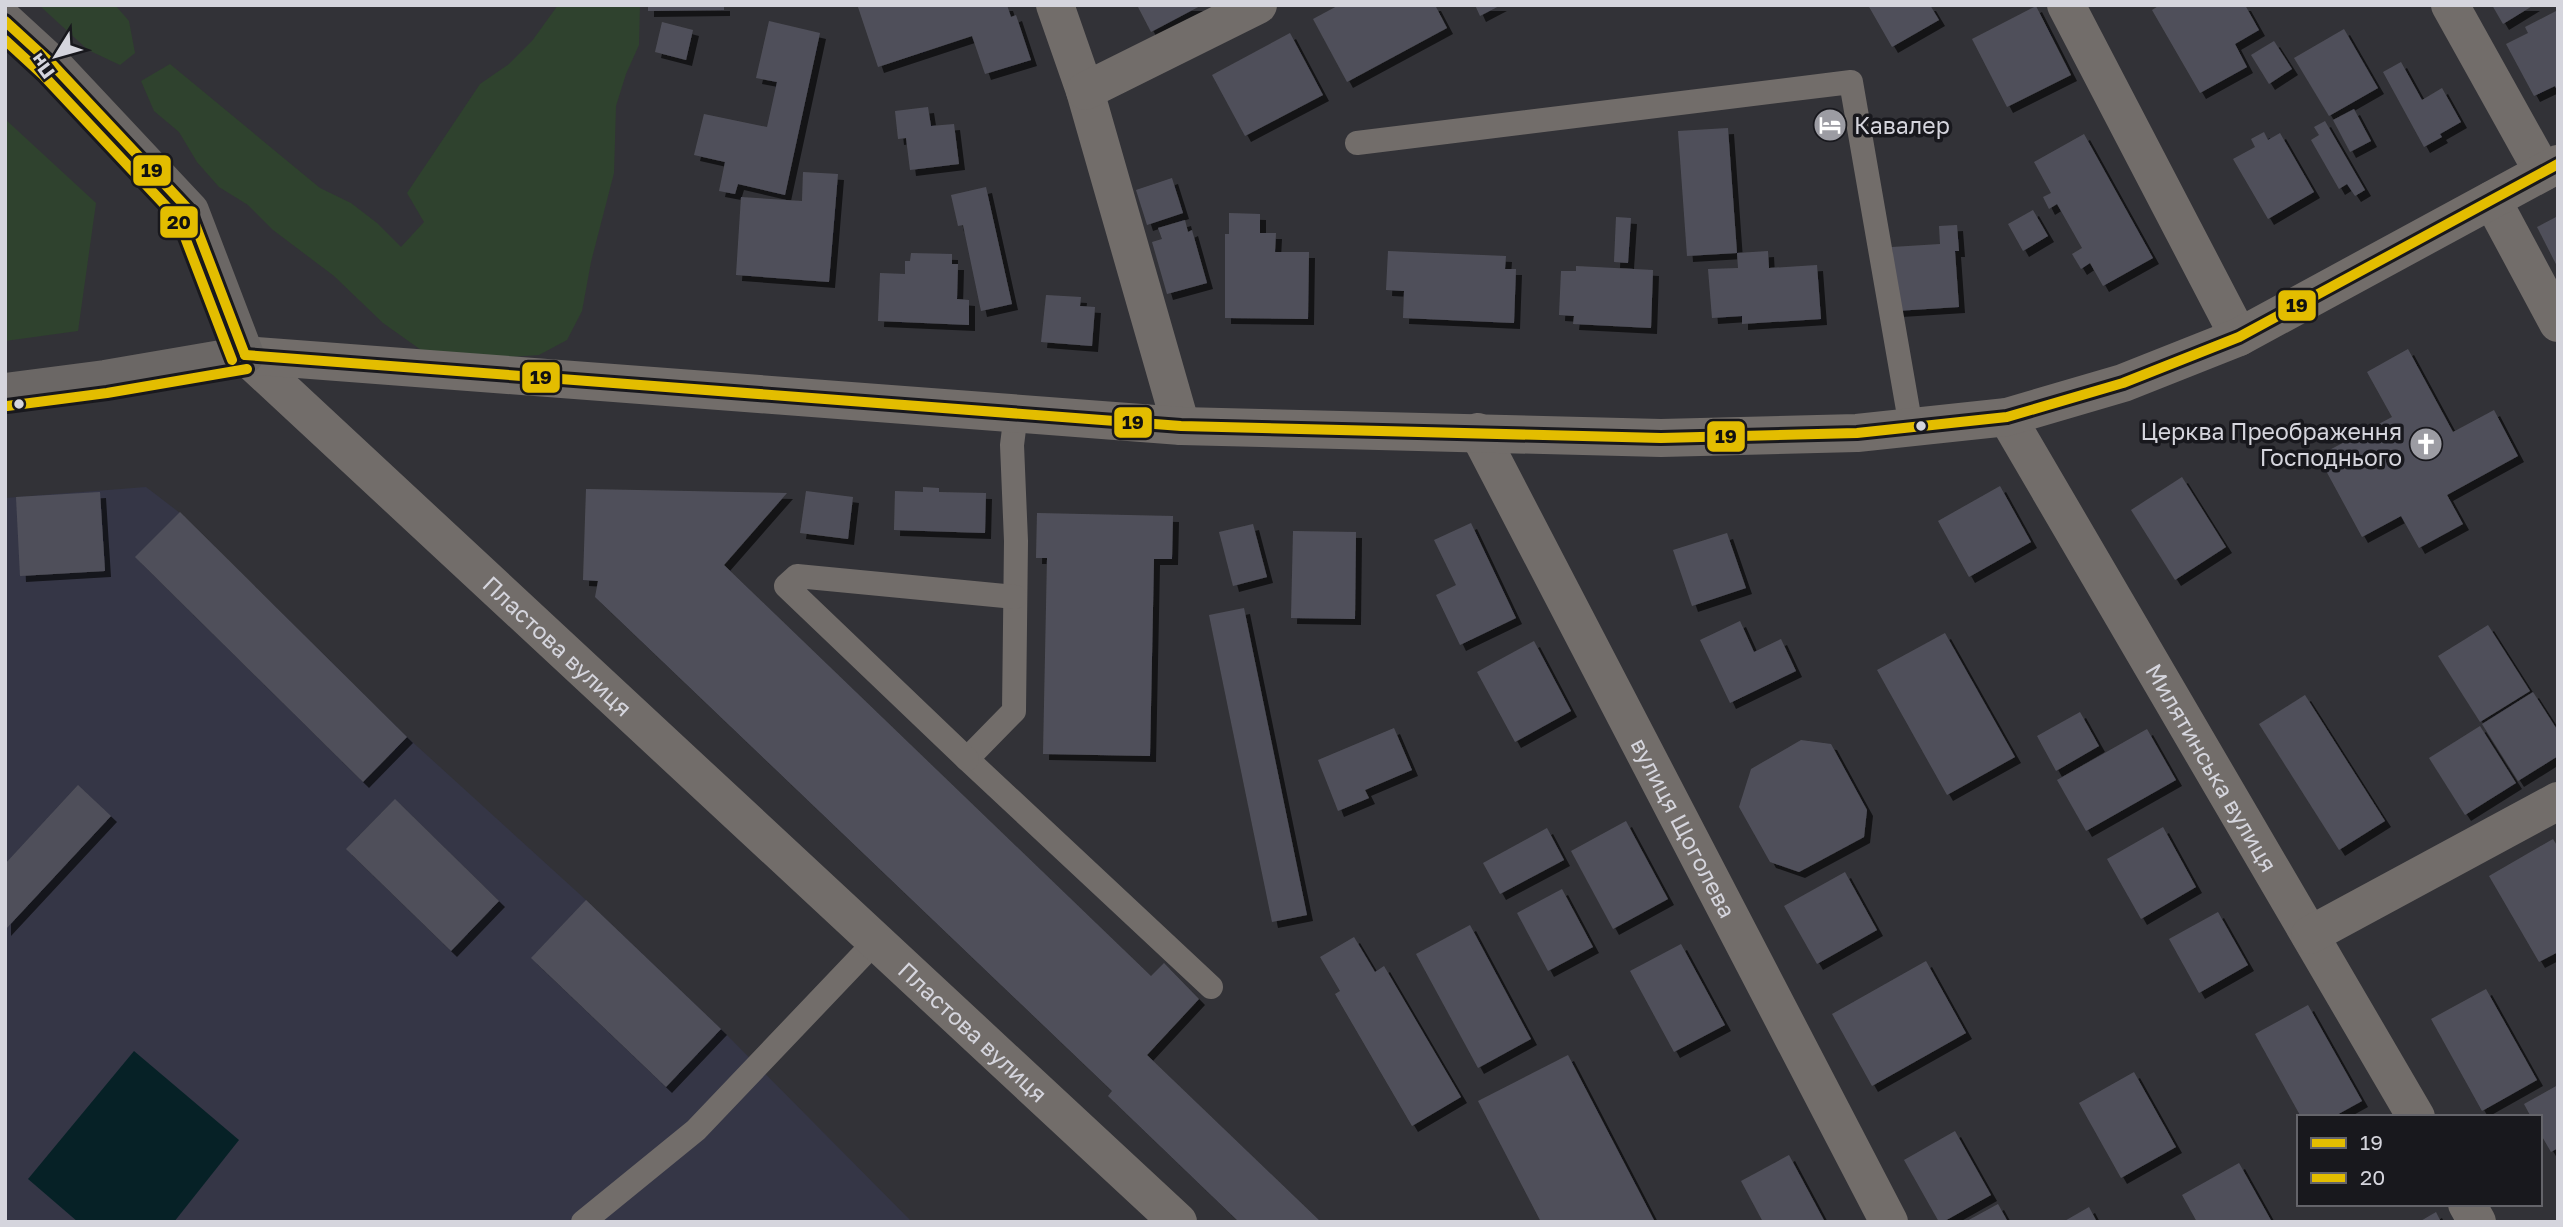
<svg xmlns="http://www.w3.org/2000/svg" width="2563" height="1227" font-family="'Golos Text',sans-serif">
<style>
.built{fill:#353646}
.green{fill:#2f422e}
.water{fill:#062126}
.building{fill:#50505a;filter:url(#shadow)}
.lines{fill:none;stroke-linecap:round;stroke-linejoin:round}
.service{stroke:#726d6a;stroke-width:24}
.minor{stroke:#726d6a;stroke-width:38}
.tertiary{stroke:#726d6a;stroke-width:38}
.secondary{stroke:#6b6765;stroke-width:38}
.bus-1-casing{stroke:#18181d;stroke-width:16}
.bus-2-casing{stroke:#18181d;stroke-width:16}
.bus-1{stroke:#e3bd00;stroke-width:10}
.bus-2{stroke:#e3bd00;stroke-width:10}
.bus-dot{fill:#d5d5dd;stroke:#18181d;stroke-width:2.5}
.labels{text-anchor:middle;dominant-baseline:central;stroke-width:7;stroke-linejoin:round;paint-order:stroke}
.poi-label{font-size:23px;fill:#d5d5dd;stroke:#18181d;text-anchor:start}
.street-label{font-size:23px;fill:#d5d5dd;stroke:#18181d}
.line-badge{stroke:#18181d;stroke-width:2.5}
.pale-badge-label{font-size:19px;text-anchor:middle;font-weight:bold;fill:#111}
</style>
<defs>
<filter id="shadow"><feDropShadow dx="6" dy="6" stdDeviation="0" flood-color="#0009"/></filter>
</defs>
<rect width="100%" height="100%" fill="#323237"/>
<polygon class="built" points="146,487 180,513 407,737 586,900 721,1029 912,1222 5,1222 5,498"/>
<g class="green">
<polygon points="39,5 115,5 129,21 135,53 120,65 88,50"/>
<polygon points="558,5 640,5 639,45 626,74 616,106 614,173 591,262 582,311 567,340 539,355 438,362 383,323 334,276 273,230 248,205 219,187 197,162 179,132 154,111 141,81 170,64 320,188 351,203 377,223 401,247 424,222 407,193 480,84 509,64 532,41"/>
<polygon points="5,119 96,203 78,331 5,341"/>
</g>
<polygon class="water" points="134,1051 239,1140 174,1222 78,1222 28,1179"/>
<g class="building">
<polygon points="648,5 724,5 724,10 648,11"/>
<polygon points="862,5 1007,5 1011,17 1016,15 1031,60 985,74 972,36 878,67 858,7"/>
<polygon points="1137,5 1202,5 1151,32"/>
<polygon points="1339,5 1435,5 1447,28 1347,82 1313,19"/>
<polygon points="1475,5 1501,5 1480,16"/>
<polygon points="1868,5 1930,5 1939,20 1892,47"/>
<polygon points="2160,5 2245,5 2259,30 2235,44 2247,67 2200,93 2152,10"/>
<polygon points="2492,5 2534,5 2503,24"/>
<polygon points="2036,6 2071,75 2007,107 1972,39"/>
<polygon points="2558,10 2558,92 2555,86 2534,96 2506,44 2528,33 2525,27"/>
<polygon points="769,21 820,33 785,195 738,184 735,194 719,191 725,162 694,155 704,114 767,127 777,82 756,78"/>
<polygon points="662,22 693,30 686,60 655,52"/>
<polygon points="2344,29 2378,88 2329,116 2294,58"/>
<polygon points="1290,33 1323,95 1245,136 1212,75"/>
<polygon points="2274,41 2292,69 2269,84 2251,55"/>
<polygon points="2401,62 2422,100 2442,88 2461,122 2440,134 2442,137 2424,147 2383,72"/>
<polygon points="928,107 931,126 954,124 959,164 910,170 906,138 898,139 895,111"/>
<polygon points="2354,109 2371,141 2350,152 2333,120"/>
<polygon points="2325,121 2365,190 2355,196 2347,184 2339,189 2311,140 2319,135 2314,127"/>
<polygon points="1728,128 1737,253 1768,251 1769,268 1817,265 1821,319 1742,324 1742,316 1712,318 1708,269 1738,268 1737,253 1687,256 1678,131"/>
<polygon points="2264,132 2268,140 2280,133 2314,192 2268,219 2233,159 2255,147 2251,139"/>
<polygon points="2084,134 2153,258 2103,286 2090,263 2081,269 2072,254 2082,248 2057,204 2049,209 2043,197 2051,193 2034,162"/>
<polygon points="803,172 838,174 829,282 736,275 741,197 802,201"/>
<polygon points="1172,178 1183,213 1147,225 1136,190"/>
<polygon points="986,187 1012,304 981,311 963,225 958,226 951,195"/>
<polygon points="2033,210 2048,236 2023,251 2008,224"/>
<polygon points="1229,213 1260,214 1260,233 1276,233 1275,252 1309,252 1308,319 1225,318 1225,234 1229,234"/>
<polygon points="2558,216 2558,268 2537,227"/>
<polygon points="1616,217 1631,218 1628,263 1614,262"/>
<polygon points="1185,220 1188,232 1192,230 1207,283 1167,294 1152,242 1162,239 1158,228"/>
<polygon points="1957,225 1959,251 1955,251 1959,307 1896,311 1892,247 1940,244 1939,226"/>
<polygon points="1388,251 1506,256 1505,269 1516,269 1514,323 1403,318 1404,291 1386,290"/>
<polygon points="911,253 952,254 952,264 958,264 957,299 969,300 969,325 878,321 880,273 905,274 905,261 910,261"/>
<polygon points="1576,266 1653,270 1651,328 1573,324 1574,316 1559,315 1561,271 1576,271"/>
<polygon points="1046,295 1081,297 1080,306 1095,307 1092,346 1041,342"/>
<polygon points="2408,349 2453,432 2494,410 2518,456 2447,495 2463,524 2419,548 2401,516 2362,537 2318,456 2392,417 2367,372"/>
<polygon points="2182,477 2226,547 2175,580 2131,510"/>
<polygon points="2000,486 2031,542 1969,577 1938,521"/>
<polygon points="923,487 939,488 939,492 986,493 985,533 894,530 895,491 923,492"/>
<polygon points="586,489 787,493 724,565 1151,976 1164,963 1199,999 1147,1055 1321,1222 1239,1222 1108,1096 1112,1091 595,597 598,581 583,580"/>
<polygon points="806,491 853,497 848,539 800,533"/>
<polygon points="100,492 105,571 20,576 16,497"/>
<polygon points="180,512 407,737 363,782 135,557"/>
<polygon points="1037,513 1173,516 1172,559 1154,559 1150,756 1043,754 1047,558 1036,558"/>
<polygon points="1471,523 1516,618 1460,645 1436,595 1456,585 1434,540"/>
<polygon points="1253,524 1267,577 1233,586 1219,532"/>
<polygon points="1293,531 1356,532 1355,619 1291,618"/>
<polygon points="1727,533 1746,588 1692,606 1673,550"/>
<polygon points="1244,608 1307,915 1272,922 1209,615"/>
<polygon points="1740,621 1754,652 1781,639 1796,671 1730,703 1700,640"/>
<polygon points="2488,625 2530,691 2480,722 2438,656"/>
<polygon points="1945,633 2015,757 1947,795 1877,670"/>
<polygon points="1534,641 1571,711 1515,742 1477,672"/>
<polygon points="2533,692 2558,731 2558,756 2518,781 2482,724"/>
<polygon points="2305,695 2385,821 2339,850 2259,724"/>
<polygon points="2080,712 2099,746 2056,771 2037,736"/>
<polygon points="2480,726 2516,783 2465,815 2429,758"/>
<polygon points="1394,728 1412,770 1365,790 1369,798 1338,811 1318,760"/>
<polygon points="2147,729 2176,780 2086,831 2057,780"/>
<polygon points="1801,740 1831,744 1867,810 1864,837 1799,872 1770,862 1739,807 1751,769"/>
<polygon points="78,785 111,816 5,930 5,864"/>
<polygon points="395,799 499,901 451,951 346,849"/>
<polygon points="1626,821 1668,899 1613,929 1571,851"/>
<polygon points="2163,827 2196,887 2141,919 2107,859"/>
<polygon points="1547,828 1564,860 1500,894 1483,863"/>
<polygon points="2553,839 2558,847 2558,952 2539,962 2489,876"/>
<polygon points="1845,872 1877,930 1817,964 1784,906"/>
<polygon points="1562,889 1593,947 1548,971 1517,913"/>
<polygon points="586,900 721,1029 666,1087 531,958"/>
<polygon points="2218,912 2248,965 2199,993 2169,939"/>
<polygon points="1470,925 1531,1039 1478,1068 1416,954"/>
<polygon points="1354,937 1375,972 1384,966 1461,1097 1412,1126 1335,994 1340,991 1320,957"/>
<polygon points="1681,944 1725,1025 1674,1052 1630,971"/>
<polygon points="1926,961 1966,1033 1872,1086 1832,1014"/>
<polygon points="2486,989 2537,1080 2482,1111 2431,1019"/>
<polygon points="2308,1005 2362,1101 2333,1117 2301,1117 2255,1034"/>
<polygon points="1568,1055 1655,1222 1541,1222 1478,1101"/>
<polygon points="2134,1072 2176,1147 2121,1178 2079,1103"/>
<polygon points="2558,1085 2558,1148 2551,1152 2540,1133 2540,1117 2531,1117 2524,1104"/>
<polygon points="1955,1131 1991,1195 1943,1222 1939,1222 1904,1160"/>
<polygon points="1789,1155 1825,1222 1763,1222 1741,1181"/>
<polygon points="2239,1163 2272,1222 2197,1222 2182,1195"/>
<polygon points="1998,1204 2008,1222 1965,1222"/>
<polygon points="2089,1207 2097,1222 2063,1222"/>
<polygon points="2436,1212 2441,1222 2419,1222"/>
</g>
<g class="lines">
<g class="service">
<polyline points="1357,143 1851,82 1911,427"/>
<polyline points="1016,413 1012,445 1016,541 1014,711 967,759 1211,987"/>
<polyline points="967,759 786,586 797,576 1015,597"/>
<polyline points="583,1222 696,1130 876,941"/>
</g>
<g class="minor">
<polyline points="1055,5 1085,91 1181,426"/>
<polyline points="2066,5 2239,337"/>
<polyline points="2450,5 2543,172"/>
<polyline points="1085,91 1258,5"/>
<polyline points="2492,200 2558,323"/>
<path id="s1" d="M245 355 1178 1222"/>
<path id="s2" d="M2007 417 2416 1117"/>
<path id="s3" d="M1478 432 1889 1222"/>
<polyline points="2310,935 2558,801"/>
<polyline points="2467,1204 2477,1222"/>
</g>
<polyline class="tertiary" points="245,355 1181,426 1661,438 1857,433 2007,417 2123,383 2239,337 2558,164"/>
<polyline class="secondary" points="5,21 53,65 190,211 245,355 105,379 5,392"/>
<defs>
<g id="bus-1">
<polyline points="5,21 53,65 190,211 245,355"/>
<polyline points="245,355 1181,426 1661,438 1857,433 2007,417 2123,383 2239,337 2558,164"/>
</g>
<g id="bus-2">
<polyline points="5,40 43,75 178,219 232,360"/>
<polyline points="7,406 107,393 247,369"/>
</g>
</defs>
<use href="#bus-1" class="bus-1-casing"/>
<use href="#bus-2" class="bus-2-casing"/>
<use href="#bus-1" class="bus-1"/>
<use href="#bus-2" class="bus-2"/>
</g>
<defs>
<symbol id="hotel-disc" viewBox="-11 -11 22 22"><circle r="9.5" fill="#9c9ca3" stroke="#18181d"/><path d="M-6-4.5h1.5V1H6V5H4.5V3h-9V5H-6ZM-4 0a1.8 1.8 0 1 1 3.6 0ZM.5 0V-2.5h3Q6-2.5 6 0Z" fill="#fff"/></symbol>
<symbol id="church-disc" viewBox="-11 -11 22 22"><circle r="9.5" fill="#9c9ca3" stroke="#18181d"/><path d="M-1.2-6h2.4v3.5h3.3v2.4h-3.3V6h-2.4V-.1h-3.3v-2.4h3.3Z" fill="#fff"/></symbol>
</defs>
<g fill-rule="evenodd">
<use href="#hotel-disc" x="1811" y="106" width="38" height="38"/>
<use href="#church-disc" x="2407" y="425" width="38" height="38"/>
</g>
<g class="bus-dot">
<circle cx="19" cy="404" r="6"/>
<circle cx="1921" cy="426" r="6"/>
</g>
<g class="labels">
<g class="poi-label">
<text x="1854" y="125">Кавалер</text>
<text x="2402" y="431" text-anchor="end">Церква Преображення<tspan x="2402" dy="26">Господнього</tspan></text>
</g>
<g class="street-label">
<text stroke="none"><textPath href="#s1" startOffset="427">Пластова вулиця</textPath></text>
<text stroke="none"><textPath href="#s2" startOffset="406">Милятинська вулиця</textPath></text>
<text stroke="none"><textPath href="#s3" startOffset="446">вулиця Щоголева</textPath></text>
<text stroke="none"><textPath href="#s1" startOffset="994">Пластова вулиця</textPath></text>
</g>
</g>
<g class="line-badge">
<rect x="132" y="154" width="40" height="33" rx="7" fill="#e3bd00"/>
<rect x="159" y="205" width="40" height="34" rx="7" fill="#e3bd00"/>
<rect x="2277" y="289" width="40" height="33" rx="7" fill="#e3bd00"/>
<rect x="521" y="361" width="40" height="33" rx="7" fill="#e3bd00"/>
<rect x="1113" y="406" width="40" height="33" rx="7" fill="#e3bd00"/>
<rect x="1706" y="420" width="40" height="33" rx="7" fill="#e3bd00"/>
</g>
<g class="pale-badge-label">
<text x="152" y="177">19</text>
<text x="179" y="229">20</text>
<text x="2297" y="312">19</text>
<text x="541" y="384">19</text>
<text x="1133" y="429">19</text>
<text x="1726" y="443">19</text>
</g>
<rect width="2563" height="1227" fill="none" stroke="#d5d5dd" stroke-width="14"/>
<rect x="2297" y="1115" width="245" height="91" fill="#18181d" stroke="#64646a" stroke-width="2"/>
<rect x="2311" y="1138" width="35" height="10" fill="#e3bd00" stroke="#64646a" stroke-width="2"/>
<text x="2360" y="1150" font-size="21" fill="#d5d5dd">19</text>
<rect x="2311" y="1173" width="35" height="10" fill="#e3bd00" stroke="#64646a" stroke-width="2"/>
<text x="2360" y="1185" font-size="21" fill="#d5d5dd">20</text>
<g transform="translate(56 56) rotate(233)" stroke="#18181d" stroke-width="5" paint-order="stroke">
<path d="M0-5L12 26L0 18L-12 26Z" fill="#d5d5dd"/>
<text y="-10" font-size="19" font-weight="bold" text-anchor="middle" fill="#d5d5dd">Пн</text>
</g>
</svg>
